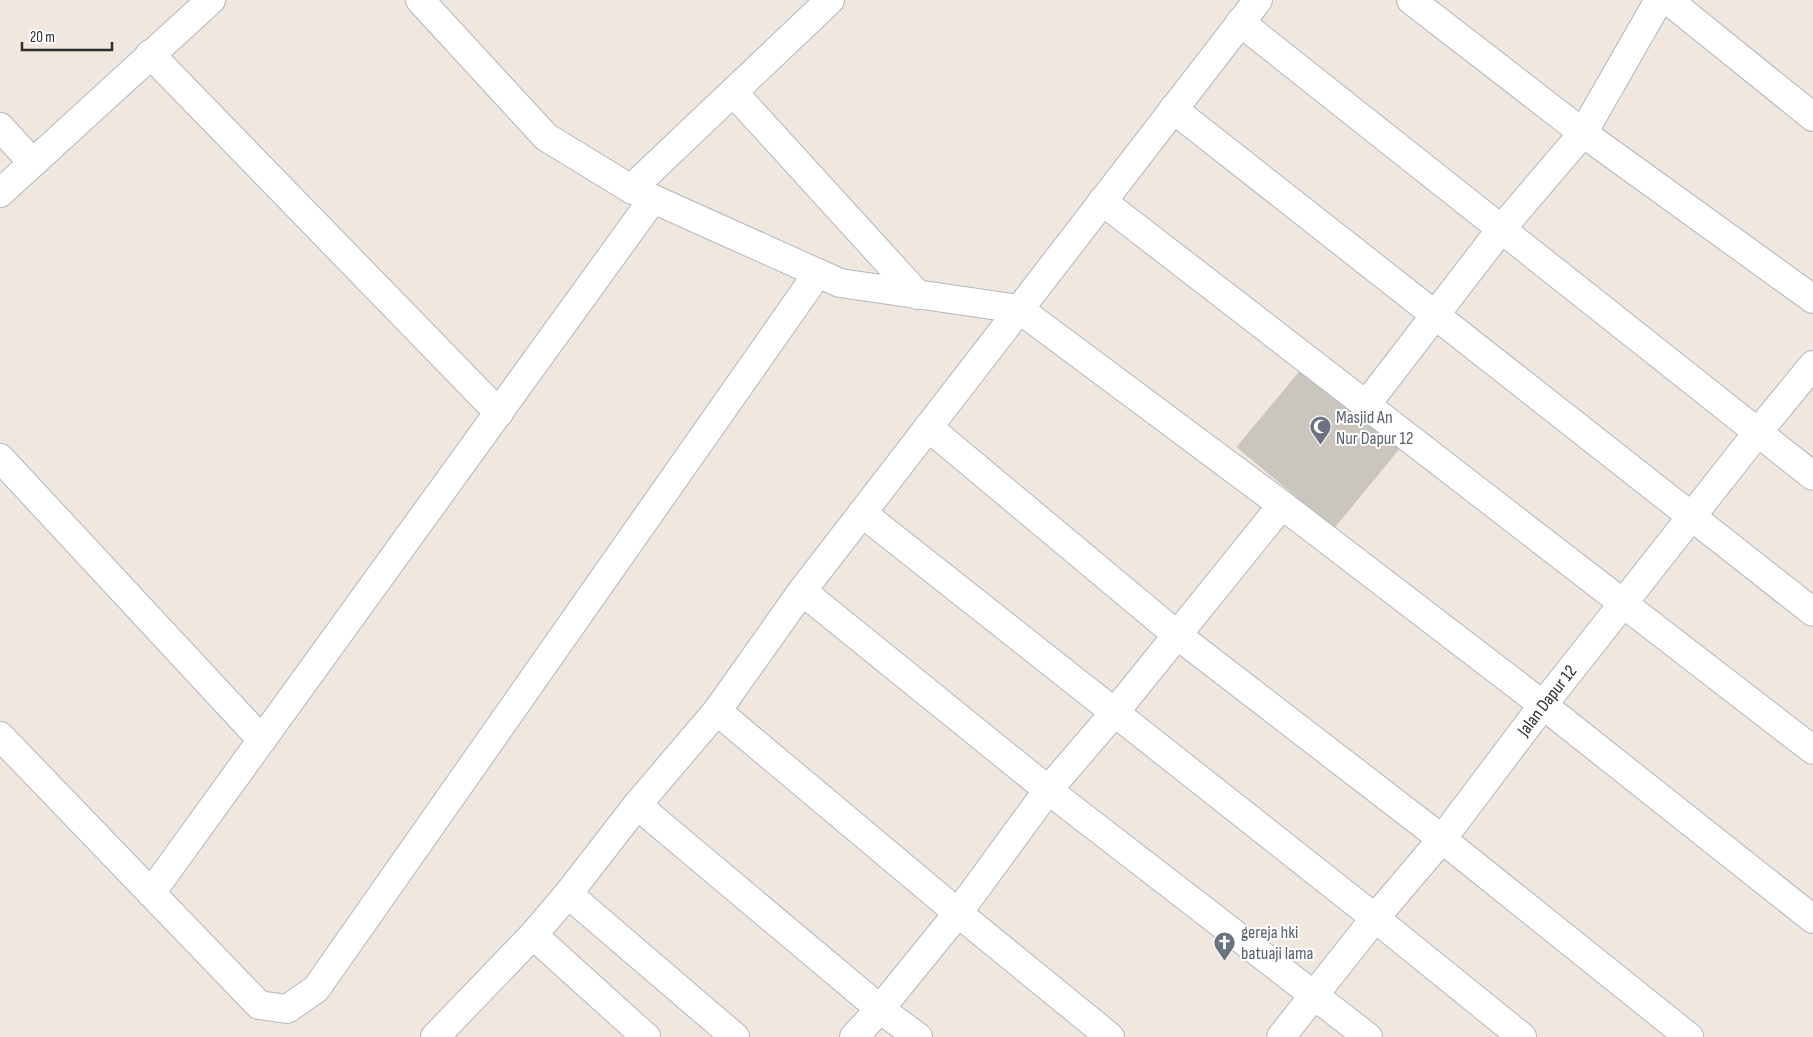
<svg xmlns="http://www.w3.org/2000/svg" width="1813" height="1037" font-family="'Sofia Sans Condensed',sans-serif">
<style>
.building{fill:#cbc6bd;stroke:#ccc4b7}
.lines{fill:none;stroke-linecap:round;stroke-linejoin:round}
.minor-casing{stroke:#b2b6c2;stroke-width:30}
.minor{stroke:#fff;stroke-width:28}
.labels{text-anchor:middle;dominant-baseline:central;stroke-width:4;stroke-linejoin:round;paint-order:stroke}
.worship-label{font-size:18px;fill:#5b616d;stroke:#fff;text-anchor:start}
.street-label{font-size:18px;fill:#2d2d2d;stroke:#fff}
</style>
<rect width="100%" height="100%" fill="#f0e7de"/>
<polygon class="building" points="1306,364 1403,444 1334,528 1237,447"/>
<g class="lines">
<defs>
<g id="minor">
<polyline points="420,0 546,137 631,189 840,283 1019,309 1282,505 1543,705 1813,919"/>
<polyline points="1411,0 1583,133 1813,299"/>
<polyline points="1668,0 1813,117"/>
<polyline points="1240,22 1813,476"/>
<polyline points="150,54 499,413"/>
<polyline points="733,92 918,295"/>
<polyline points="1173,109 1813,612"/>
<polyline points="0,127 33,163"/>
<polyline points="631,189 830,0"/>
<polyline points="0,193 211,0"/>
<polyline points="1102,201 1813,750"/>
<polyline points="1366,405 1502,228 1583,133 1659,0"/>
<polyline points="928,427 1177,635 1442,839 1689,1037"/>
<polyline points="0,458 262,740"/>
<polyline points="862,513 1375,918 1522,1037"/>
<polyline points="802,591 1048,790 1368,1037"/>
<polyline points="717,711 958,913 1110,1037"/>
<polyline points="0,736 259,1005 287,1009 316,989 818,273"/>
<polyline points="637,805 880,1009 918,1037"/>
<polyline points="151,893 653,199"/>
<polyline points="568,894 735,1037"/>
<polyline points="533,935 646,1037"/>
<polyline points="435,1037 533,935 568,894 637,805 717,711 802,591 1258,0"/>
<polyline points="854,1037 880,1009 958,913 1048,790 1115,712 1282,505"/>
<path id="s1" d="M1281 1037 1375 918 1442 839 1543 705 1758 432 1813 365"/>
</g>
</defs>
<use href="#minor" class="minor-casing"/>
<use href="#minor" class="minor"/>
</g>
<defs>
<symbol id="mosque-pin" viewBox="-11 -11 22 30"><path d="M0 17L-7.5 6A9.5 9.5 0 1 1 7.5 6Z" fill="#6b7280" stroke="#fff"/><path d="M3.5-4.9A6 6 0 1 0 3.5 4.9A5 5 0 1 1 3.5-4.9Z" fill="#fff"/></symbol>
<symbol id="church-pin" viewBox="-11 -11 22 30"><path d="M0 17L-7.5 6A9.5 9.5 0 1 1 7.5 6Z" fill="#6b7280" stroke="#fff"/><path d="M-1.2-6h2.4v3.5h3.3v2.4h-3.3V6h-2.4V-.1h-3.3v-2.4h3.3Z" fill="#fff"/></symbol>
</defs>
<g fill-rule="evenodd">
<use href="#mosque-pin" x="1308" y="414" width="25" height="34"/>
<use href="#church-pin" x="1212" y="930" width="25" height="34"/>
</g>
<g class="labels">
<g class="worship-label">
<text x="1336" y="417">Masjid An<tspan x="1336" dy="21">Nur Dapur 12</tspan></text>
<text x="1241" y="932">gereja hki<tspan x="1241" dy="21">batuaji lama</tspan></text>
</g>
<g class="street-label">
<text stroke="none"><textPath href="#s1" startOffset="429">Jalan Dapur 12</textPath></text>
</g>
</g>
<path d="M22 42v8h90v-8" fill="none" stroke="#2d2d2d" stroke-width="2.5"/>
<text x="30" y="42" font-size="15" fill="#2d2d2d" stroke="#ffffff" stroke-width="4" paint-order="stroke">20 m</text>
</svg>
